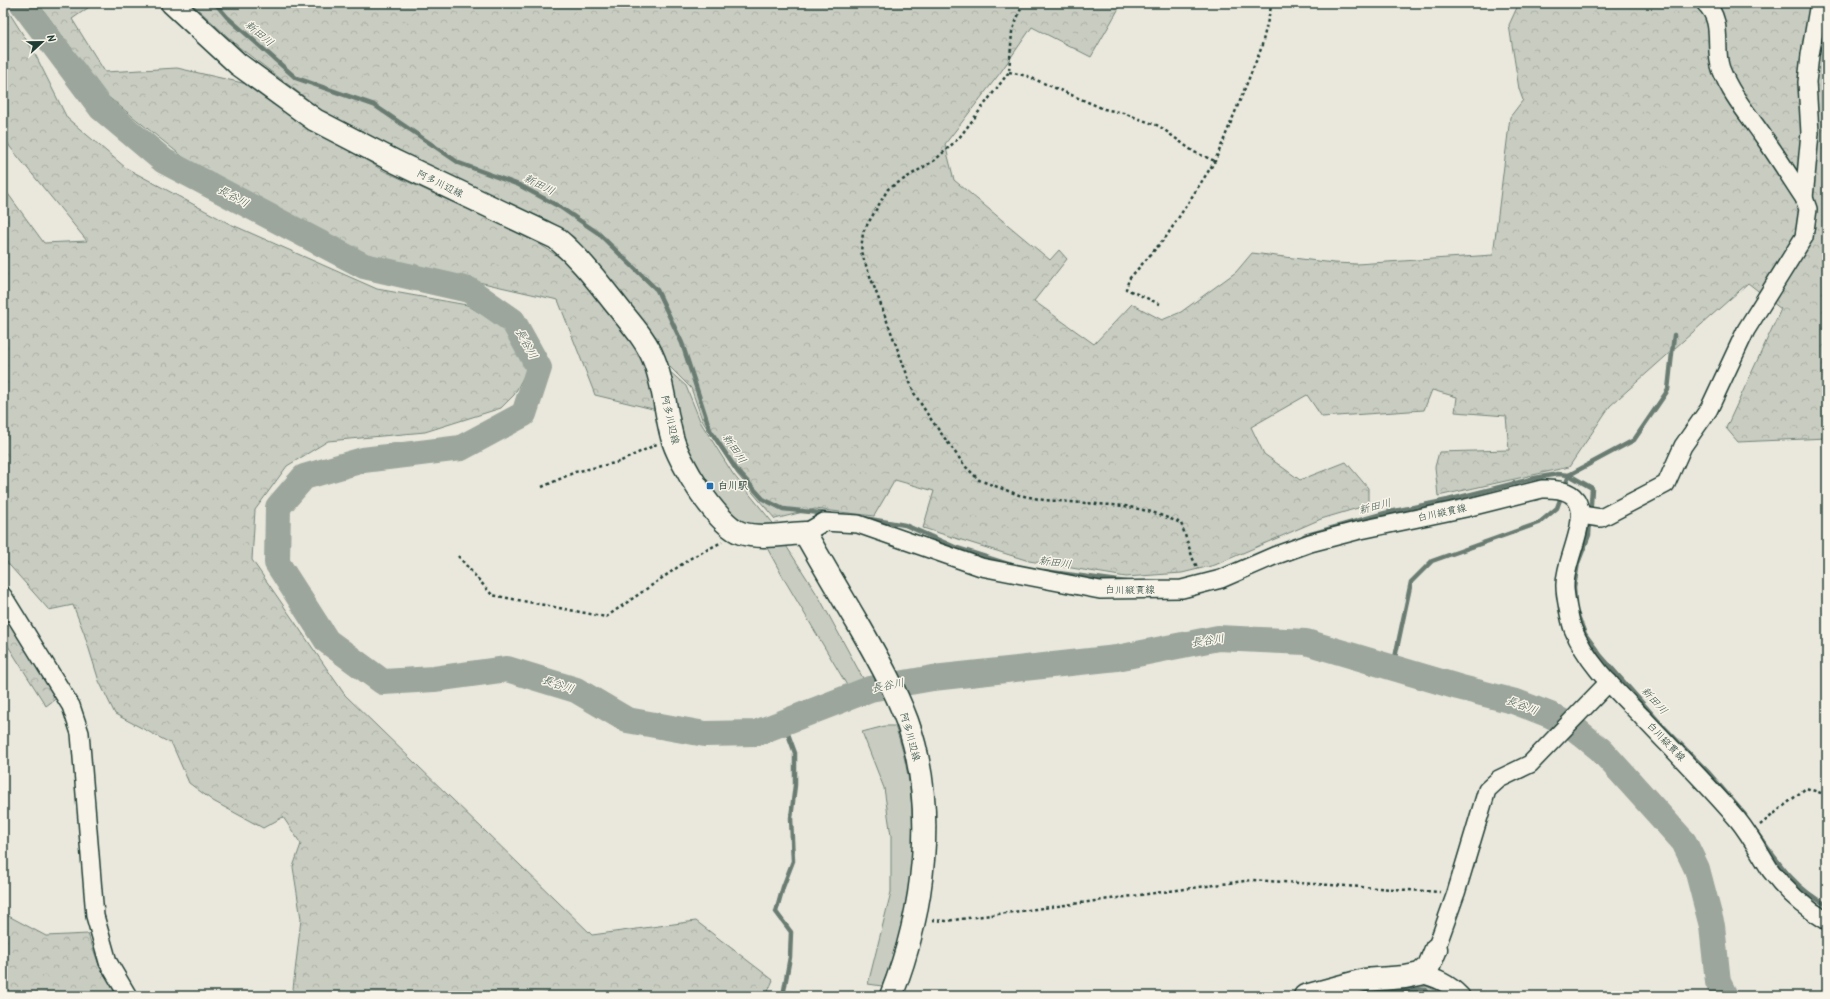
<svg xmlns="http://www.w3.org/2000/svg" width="1830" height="999" font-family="Kalam,'Klee One',sans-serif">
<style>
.green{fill:#c8ccc1;stroke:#74847a}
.forest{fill:url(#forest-crowns);stroke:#74847a}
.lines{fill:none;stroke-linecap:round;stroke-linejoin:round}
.stream{stroke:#6a7c72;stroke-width:4.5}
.river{stroke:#9ca69c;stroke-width:26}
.street-casing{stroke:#1f3d34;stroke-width:20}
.secondary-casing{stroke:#1f3d34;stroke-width:25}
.path{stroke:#1f3d34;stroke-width:2.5;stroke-dasharray:3 3;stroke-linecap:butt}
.street{stroke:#f7f3e8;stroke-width:17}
.secondary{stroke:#f7f3e8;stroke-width:22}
.poi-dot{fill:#1f6fb2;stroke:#f7f3e8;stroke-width:1.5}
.labels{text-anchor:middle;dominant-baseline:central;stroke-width:3;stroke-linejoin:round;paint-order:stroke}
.street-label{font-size:10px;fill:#1f3d34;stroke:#f7f3e8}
.poi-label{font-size:10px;font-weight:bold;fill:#1f3d34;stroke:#f7f3e8;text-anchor:start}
.water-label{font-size:11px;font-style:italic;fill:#445c53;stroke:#f7f3e8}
</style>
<defs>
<pattern id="forest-crowns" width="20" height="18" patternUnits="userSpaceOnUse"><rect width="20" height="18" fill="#c8ccc1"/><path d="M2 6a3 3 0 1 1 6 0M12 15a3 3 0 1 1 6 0" fill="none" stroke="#abb0a6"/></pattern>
</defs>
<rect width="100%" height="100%" fill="#eae8dd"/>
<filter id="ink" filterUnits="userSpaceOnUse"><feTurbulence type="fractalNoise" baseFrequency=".025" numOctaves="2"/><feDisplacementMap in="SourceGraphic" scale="8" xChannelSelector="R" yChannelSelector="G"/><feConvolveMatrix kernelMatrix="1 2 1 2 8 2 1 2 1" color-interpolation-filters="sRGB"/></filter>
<g filter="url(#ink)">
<g class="green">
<polygon points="668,370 686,386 701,423 733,474 777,528 751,527 731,517 715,499 682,440"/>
<polygon points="785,544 820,599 865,682 848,687 784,579 766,546"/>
<path d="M885 726H895C919 793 917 869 900 938 896 954 888 971 882 986L868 984 891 892V836L884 788 862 732Z"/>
</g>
<g class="forest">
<polygon points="3,3 34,52 67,118 126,168 228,223 377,289 467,305 501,326 519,348 528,368 514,395 501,408 425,432 328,441 287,466 255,510 252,560 345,695 592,935 696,921 773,980 766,996 296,996 293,989 301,919 293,867 301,844 283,817 263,828 213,801 189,783 172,744 115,714 99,681 84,633 73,605 49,610 3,558 3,187 44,243 87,241 10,147 3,134"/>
<polygon points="38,3 95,3 72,19 105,72 177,68 247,84 382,170 529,237 562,259 610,312 645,360 661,411 595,395 558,300 377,259 316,231 193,165 107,96"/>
<polygon points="191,3 1122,3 1091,57 1032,27 1000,73 945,144 954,180 1050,260 1059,250 1067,259 1034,301 1094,344 1132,304 1162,320 1181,312 1236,272 1252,253 1334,263 1357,264 1493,255 1510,117 1523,100 1519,89 1509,25 1519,3 1827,3 1827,438 1738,442 1726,428 1781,309 1748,283 1610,406 1569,467 1438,496 1435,467 1439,452 1509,450 1506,416 1455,412 1457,397 1432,390 1424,410 1322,417 1307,395 1251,427 1264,454 1300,480 1346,462 1368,488 1368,505 1321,519 1215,565 1182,573 1126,577 1029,561 923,528 934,491 895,480 874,516 815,509 775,519 737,474 703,422 691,388 669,366 631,305 574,237 549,221 412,163 340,124 240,48"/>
<polygon points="3,606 58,697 46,706 3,638"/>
<polygon points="3,913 46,936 88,934 100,968 120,996 3,996"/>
<polygon points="1426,986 1448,996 1382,996"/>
</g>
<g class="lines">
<g class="stream">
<polyline points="215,3 227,17 296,78 374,105 459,163 519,185 560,207 598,233 657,290 682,343 710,430 736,469 763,499 783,509 829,514"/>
<polyline points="864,518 905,525 957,548 1011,565"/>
<polyline points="1304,536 1385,513 1448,500 1535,478 1558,474 1569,475 1592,488 1589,535 1578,563 1574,587 1575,603"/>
<polyline points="1044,571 1126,582"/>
<polyline points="1577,613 1585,634 1601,656 1660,723 1708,772 1745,815"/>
<polyline points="1393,667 1411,582 1432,561 1539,523 1557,508 1569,475 1634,440 1668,390 1674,335"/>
<path d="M1757 833C1777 861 1795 889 1827 905"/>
<polyline points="1368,990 1426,990 1429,996"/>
<polyline points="783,996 790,957 791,932 776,912 783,887 793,861 791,818 795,785 795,753 784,723"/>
</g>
<polyline class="river" points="22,3 101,108 164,161 364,266 469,290 513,321 539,368 524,414 461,448 363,460 304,477 278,507 277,563 327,641 383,682 434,679 507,669 576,690 627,720 705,734 756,733 870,689 933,678 1117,658 1218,638 1306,642 1458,687 1516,702 1550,715 1574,728 1601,750 1684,842 1697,869 1712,926 1718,982 1725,996"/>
<defs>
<g id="street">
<polyline points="1804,198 1810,133 1807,82 1810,55 1819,3"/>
<path d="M1581 515 1601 518 1666 484 1683 446 1709 409 1746 330 1804 237 1808 209 1804 198C1790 177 1777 156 1763 136 1748 114 1731 95 1721 69 1713 47 1725 22 1705 3"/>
<path d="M805 533 824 522 858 524 981 567 1100 590 1182 589 1221 579 1274 556 1310 543 1356 531 1466 508 1542 489C1613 486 1563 554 1565 587 1565 595 1570 621 1573 629 1587 664 1617 691 1643 718 1675 752 1708 785 1738 820 1751 836 1760 854 1771 871 1786 891 1805 908 1827 921"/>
<polyline points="3,596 71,706 80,733 95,916 108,962 128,996"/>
<polyline points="1436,949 1456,893 1487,790 1499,779 1530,764 1609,682"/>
<path d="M1420 974C1436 978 1449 983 1461 996"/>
</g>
<g id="secondary">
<path d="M172 3 238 64 315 120 396 162 556 238C581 259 597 281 617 306 630 323 646 339 654 360 664 385 665 411 672 437 678 461 717 525 741 533 760 539 785 534 805 533 823 565 842 597 861 629 878 659 895 689 907 721 938 807 924 913 891 996"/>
<polyline points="1305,996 1364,980 1405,977 1420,974 1429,966 1436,949"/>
</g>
</defs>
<use href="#street" class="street-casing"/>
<use href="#secondary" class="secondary-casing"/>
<g class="path">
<polyline points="1023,3 1012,32 1009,72 959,138 935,160 888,189 863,232 861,252 914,393 930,418 965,466 979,480 1019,495 1044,500 1125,506 1152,512 1181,523 1193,559 1198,569"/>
<polyline points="1009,72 1027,76 1104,109 1123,113 1159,126 1194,152 1215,161"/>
<polyline points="1160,304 1126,289 1129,279 1166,237 1215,161 1261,49 1272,3"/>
<polyline points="542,487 575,472 619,462 657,444"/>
<polyline points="458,556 492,595 606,617 691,558 722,542"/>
<polyline points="1760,825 1806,788 1827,795"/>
<polyline points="932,920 946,921 1252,880 1440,892"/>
</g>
<use href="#street" class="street"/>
<use href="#secondary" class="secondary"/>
</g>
</g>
<rect class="poi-dot" x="706" y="482" width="8" height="8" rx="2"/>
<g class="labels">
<g class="street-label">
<text transform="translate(440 184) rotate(26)">阿多川辺線</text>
<text transform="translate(670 420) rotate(77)">阿多川辺線</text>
<text transform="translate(1442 513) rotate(-12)">白川縦貫線</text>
<text x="1130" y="590">白川縦貫線</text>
<text transform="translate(910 737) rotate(74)">阿多川辺線</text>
<text transform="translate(1666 742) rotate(46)">白川縦貫線</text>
</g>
<g class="poi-label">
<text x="718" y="486">白川駅</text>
</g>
<g class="water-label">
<text transform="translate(259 34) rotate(41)">新田川</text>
<text transform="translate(539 185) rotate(27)">新田川</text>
<text transform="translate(233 197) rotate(28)">長谷川</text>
<text transform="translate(526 344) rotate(61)">長谷川</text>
<text transform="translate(734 449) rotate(56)">新田川</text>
<text transform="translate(1375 507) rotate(-14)">新田川</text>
<text transform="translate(1055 563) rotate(8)">新田川</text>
<text transform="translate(1208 641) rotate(-8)">長谷川</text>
<text transform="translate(558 685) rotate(18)">長谷川</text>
<text transform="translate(888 686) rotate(-11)">長谷川</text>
<text transform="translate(1654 701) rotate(48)">新田川</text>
<text transform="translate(1522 706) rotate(21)">長谷川</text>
</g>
</g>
<rect width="1830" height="999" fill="none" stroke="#f7f3e8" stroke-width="16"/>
<rect x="8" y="8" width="1814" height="983" fill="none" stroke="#1f3d34" stroke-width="1.5" filter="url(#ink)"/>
<g transform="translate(42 42) rotate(68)" stroke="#f7f3e8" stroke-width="3" paint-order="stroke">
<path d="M0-3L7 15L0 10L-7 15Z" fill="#1f3d34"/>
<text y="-6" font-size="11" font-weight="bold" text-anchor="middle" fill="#1f3d34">N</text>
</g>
</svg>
